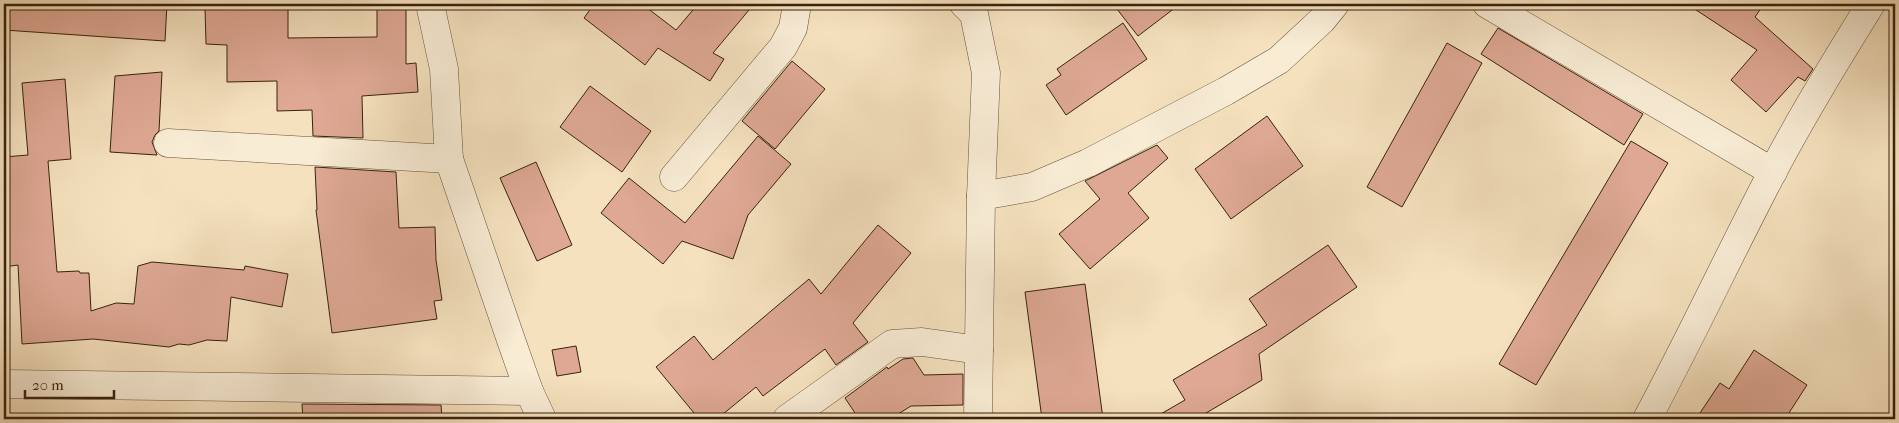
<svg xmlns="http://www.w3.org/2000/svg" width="1899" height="423" font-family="'IM FELL French Canon',serif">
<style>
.building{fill:#dea894;stroke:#38230e}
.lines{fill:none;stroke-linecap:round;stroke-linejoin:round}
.street-casing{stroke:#67523a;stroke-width:29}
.street{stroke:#f8ecd5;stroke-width:28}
</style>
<rect width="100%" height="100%" fill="#f5e1be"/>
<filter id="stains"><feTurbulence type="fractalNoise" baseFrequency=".004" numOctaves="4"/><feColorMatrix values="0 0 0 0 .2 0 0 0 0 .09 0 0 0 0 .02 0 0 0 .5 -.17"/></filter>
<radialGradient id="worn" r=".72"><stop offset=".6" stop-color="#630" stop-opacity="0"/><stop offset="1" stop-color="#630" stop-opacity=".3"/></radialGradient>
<g class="building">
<polygon points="4,4 167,4 165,41 4,30"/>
<polygon points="377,4 406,4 406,64 416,63 418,92 362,96 363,138 313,136 312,110 277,111 277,81 227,82 227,45 206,44 205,8 288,7 288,38 377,37"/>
<polygon points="594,4 642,4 676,30 698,4 754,4 713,53 724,59 710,81 658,48 645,65 584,18"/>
<polygon points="1113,4 1180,4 1138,36"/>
<polygon points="1687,4 1764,4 1755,17 1813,69 1805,81 1798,77 1766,112 1731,80 1757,50"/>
<polygon points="1123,23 1147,59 1066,115 1046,85 1061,75 1057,69"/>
<polygon points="1498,28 1643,114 1624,145 1481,54"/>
<polygon points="1447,43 1482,63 1402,207 1367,187"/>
<polygon points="792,61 825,89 775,149 742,121"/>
<polygon points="162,72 159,131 155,135 152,142 157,155 110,152 115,76"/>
<polygon points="65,79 71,159 48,161 57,272 79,271 80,273 89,273 91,311 116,303 134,304 138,266 152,262 244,270 245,266 288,274 282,307 231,297 227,341 207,340 189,345 179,344 169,347 93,339 22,344 18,265 4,267 4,243 7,242 4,192 4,157 28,155 22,83"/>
<polygon points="590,86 651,131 622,172 560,127"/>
<polygon points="1267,116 1303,166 1231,219 1195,169"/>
<polygon points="758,136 791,164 748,215 733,259 682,241 663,264 601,213 629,178 685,223"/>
<polygon points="1631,141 1668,163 1536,385 1499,364"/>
<polygon points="1157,145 1168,158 1128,193 1149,218 1090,269 1059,234 1100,199 1085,181"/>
<polygon points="536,162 572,245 537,261 500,178"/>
<polygon points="315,167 396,172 399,228 435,227 436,260 442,300 434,301 437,319 332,333 316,210 317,210"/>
<polygon points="878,225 911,253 853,323 868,342 836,365 825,349 763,396 756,387 717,419 699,419 656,367 694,336 713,360 809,279 821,294"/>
<polygon points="1328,245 1357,287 1259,354 1262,380 1196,419 1152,419 1185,400 1173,380 1267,325 1249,299"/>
<polygon points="1085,284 1103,419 1042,419 1025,292"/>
<polygon points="576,346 581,372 557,376 552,350"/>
<polygon points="1754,350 1807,385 1785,419 1696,419 1720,383 1729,389"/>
<polygon points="913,358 924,375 963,374 963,405 911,406 890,419 859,419 845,398 887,367 888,369 903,359"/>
<polygon points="302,404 441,405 442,419 303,419"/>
</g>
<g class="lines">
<defs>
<g id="street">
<polyline points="430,4 444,69 449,159 511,340 529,391 542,419"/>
<polyline points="964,4 974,14 986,73 981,196 978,419"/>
<polyline points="1487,4 1773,172"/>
<polyline points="168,143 449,159"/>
<polyline points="674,177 783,47 793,28 797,4"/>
<polyline points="981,196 1032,187 1088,163 1226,91 1279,60 1322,20 1335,4"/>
<polyline points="4,384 529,391"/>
<polyline points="787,419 892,344 922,342 979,350"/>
<path d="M1647 419C1691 337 1730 253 1773 171 1803 114 1837 59 1871 4"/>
</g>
</defs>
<use href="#street" class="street-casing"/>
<use href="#street" class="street"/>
</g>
<rect width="1899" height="423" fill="none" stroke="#f5e1be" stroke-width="20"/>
<rect x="5" y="5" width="1889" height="413" fill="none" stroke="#38230e" stroke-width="2.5"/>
<rect x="10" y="10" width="1879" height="403" fill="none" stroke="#38230e"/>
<path d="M25 390v8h89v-8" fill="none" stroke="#38230e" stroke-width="2.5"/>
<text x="32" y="390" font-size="15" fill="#38230e" stroke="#f8ecd5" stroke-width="4" paint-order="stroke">20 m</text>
<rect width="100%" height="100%" filter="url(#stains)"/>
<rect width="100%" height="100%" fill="url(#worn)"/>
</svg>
